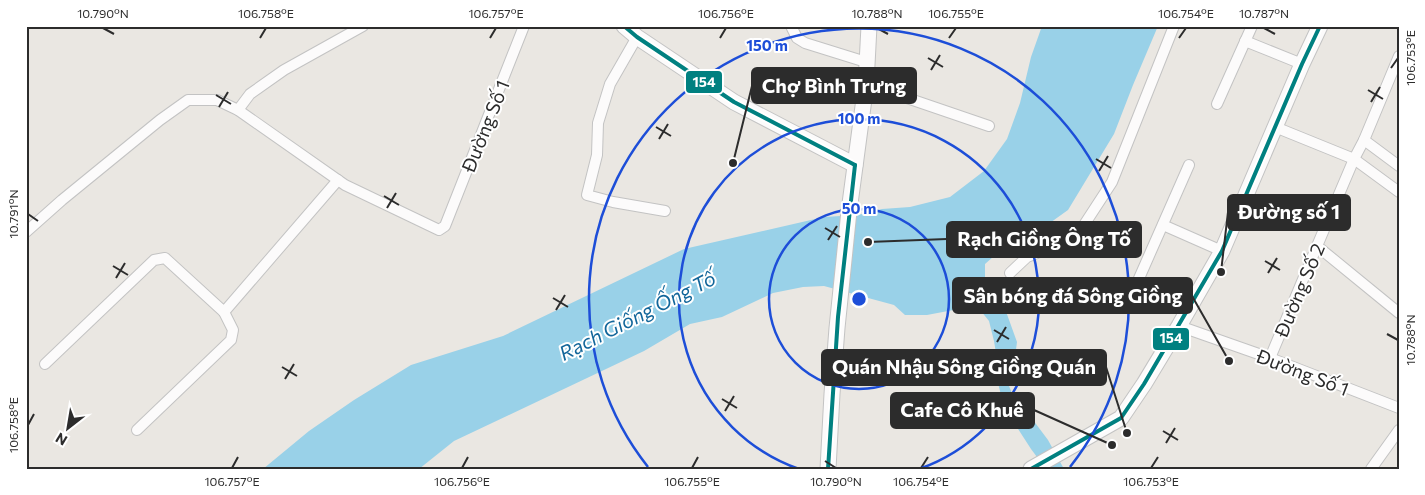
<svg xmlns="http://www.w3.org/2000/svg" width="1425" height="495" font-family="Commissioner,sans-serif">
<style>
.water{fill:#99d1e8}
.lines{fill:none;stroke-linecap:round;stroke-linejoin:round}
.street-casing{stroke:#c3c3c3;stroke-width:12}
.secondary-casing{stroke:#c3c3c3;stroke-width:17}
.street{stroke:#fcfbfb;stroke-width:10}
.secondary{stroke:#fcfbfb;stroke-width:15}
.bus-1-casing{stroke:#fff;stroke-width:8}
.bus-1{stroke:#008080;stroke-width:4}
.ticks{fill:none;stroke:#2c2c2c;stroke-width:2}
.ring{fill:none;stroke:#1d4ed8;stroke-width:2.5}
.labels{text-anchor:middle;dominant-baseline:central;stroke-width:4;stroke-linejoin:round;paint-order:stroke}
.street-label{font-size:19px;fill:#2c2c2c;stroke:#fff}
.water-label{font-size:20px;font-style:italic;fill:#12669a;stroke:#fff}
.centre{fill:#1d4ed8;stroke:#fff;stroke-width:2.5}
.ring-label{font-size:15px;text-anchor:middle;font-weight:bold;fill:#1d4ed8;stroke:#fff;stroke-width:4;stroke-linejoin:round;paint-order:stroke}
.leader{fill:none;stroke:#2c2c2c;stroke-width:2}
.callout-dot{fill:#2c2c2c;stroke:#fff;stroke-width:2}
.callout{fill:#2c2c2c;stroke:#2c2c2c;stroke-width:2}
.callout-label{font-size:20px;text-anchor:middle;font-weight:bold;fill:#fff}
.line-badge{stroke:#fff;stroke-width:2}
.badge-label{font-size:14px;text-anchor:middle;font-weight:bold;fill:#fff}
.neatline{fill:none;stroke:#2c2c2c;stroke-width:2}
.ticks-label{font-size:12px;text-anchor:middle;fill:#2c2c2c}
</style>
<rect width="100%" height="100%" fill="#eae7e2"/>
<polygon class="water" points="1042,26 1158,26 1133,85 1114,134 1068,210 1033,235 1003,248 985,264 985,278 1004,306 1017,342 1014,365 1009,386 1017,406 1033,420 1048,440 1064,469 1046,469 1031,449 1004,407 995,371 996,353 994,341 989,321 981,311 969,307 927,315 905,315 894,305 824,286 803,287 773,293 722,317 690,324 644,351 454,441 419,469 263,469 309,431 354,400 411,365 503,336 684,249 824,217 858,215 882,209 910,207 950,197 984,171 1007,139 1020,103 1031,57"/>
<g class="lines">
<defs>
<g id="street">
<polyline points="791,26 797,38 805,43 866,62"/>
<polyline points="637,37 610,84 598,123 597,155 587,195 613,202 665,211"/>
<polyline points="1245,41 1302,64"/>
<polyline points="866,84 989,126"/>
<polyline points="1217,104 1252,26"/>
<polyline points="238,110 250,94 284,70 363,26"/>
<polyline points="1275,127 1354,159 1399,192"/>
<polyline points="1364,140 1399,166"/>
<polyline points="1163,225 1222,251"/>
<polyline points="26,232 62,200 160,120 188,100 217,100 238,110 345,185 439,230 445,226 524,26"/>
<polyline points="1317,246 1399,313"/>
<polyline points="1010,273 1027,257 1042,251 1063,248 1084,225 1112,182 1174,26"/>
<polyline points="1133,292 1189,165"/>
<polyline points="1179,326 1270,358 1399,408"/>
<polyline points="1270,358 1317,246 1354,159 1364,140 1399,56"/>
<polyline points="45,364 154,260 165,258 224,312 338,180"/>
<polyline points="137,430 231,340 233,330 224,312"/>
<polyline points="1371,469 1399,430"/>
</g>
<g id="secondary">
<polyline points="624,26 637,37 734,102 855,165"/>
<polyline points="828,469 832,394 837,328 849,211 866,84 869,26"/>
<polyline points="1031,469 1121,418 1144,384 1179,326 1222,251 1302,64 1320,26"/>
</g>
</defs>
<use href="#street" class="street-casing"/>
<use href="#secondary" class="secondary-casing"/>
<use href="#street" class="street"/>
<use href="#secondary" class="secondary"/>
<defs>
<g id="bus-1">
<polyline points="624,26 637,37 734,102 855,165"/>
<polyline points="828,469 838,317 855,165"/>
<polyline points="1031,469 1121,418 1144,384 1222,251 1302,64 1320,26"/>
</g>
</defs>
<use href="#bus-1" class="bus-1-casing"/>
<use href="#bus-1" class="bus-1"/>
</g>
<path class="ticks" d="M103 28 114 34M877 28 888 34M1264 28 1275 34M260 38 266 28M490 38 496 28M720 38 726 28M949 38 956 28M1179 38 1186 28M928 58 943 67M1391 68 1398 58M931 70 940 55M1368 90 1383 99M216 95 231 104M1371 102 1380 87M219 107 228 92M656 127 671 136M659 139 668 124M1096 159 1111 168M1099 171 1108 156M384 196 399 205M387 208 396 193M28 214 38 221M825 228 840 237M828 240 837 226M1265 261 1280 270M113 266 128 275M1268 273 1277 258M116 278 125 263M553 298 568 307M556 310 565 295M994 330 1009 339M1387 334 1398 340M997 342 1006 327M282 367 297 376M285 379 294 364M722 399 737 408M725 411 734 396M28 425 34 414M1163 431 1178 440M1166 443 1175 428M825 461 836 468M232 468 238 457M462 468 468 457M692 468 698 457M921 468 928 457M1151 468 1158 457"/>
<g class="ring">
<circle cx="859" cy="299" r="90"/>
<path d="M799 469A180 180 0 1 1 919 469"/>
<path d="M648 467A270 270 0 1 1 1070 467"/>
</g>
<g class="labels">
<g class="street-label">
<text transform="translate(485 126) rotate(-68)">Đường Số 1</text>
<text transform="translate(1299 290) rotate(-67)">Đường Số 2</text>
<text transform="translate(1303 372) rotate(21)">Đường Số 1</text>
</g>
<g class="water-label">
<text transform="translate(637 315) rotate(-27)">Rạch Giống Ống Tố</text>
</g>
</g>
<circle cx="859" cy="299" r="8" class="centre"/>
<g class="ring-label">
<text x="767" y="51">150 m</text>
<text x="859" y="124">100 m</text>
<text x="859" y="214">50 m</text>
</g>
<path class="leader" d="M733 163L752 86M1221 272L1228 212M868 242L947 239M1229 361L1192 296M1127 433L1106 367M1112 445L1034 410"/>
<g class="callout-dot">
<circle cx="733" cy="163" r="5"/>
<circle cx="1221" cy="272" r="5"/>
<circle cx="868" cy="242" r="5"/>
<circle cx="1229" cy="361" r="5"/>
<circle cx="1127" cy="433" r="5"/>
<circle cx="1112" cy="445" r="5"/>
</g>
<g class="callout">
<rect x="752" y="68" width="164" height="35" rx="5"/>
<rect x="1228" y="195" width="122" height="35" rx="5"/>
<rect x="947" y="222" width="194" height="35" rx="5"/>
<rect x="953" y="278" width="239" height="35" rx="5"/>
<rect x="822" y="350" width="284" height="35" rx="5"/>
<rect x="891" y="393" width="143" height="35" rx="5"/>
</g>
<g class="callout-label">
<text x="834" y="93">Chợ Bình Trưng</text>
<text x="1289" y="219">Đường số 1</text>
<text x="1044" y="246">Rạch Giồng Ông Tố</text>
<text x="1073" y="303">Sân bóng đá Sông Giồng</text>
<text x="964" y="374">Quán Nhậu Sông Giồng Quán</text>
<text x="962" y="417">Cafe Cô Khuê</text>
</g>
<g class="line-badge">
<rect x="685" y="70" width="38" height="24" rx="5" fill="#008080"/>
<rect x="1152" y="327" width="38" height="24" rx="5" fill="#008080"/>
</g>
<g class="badge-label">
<text x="704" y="87">154</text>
<text x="1171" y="343">154</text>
</g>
<rect width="1425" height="495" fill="none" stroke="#ffffff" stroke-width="55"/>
<g transform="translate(68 428) rotate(211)" stroke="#ffffff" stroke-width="4" paint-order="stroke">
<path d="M0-4L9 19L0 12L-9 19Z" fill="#2c2c2c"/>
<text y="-8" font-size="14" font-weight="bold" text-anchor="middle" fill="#2c2c2c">N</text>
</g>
<rect x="28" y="28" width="1370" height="440" class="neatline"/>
<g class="ticks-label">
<text x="103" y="18">10.790°N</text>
<text x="266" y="18">106.758°E</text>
<text x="496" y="18">106.757°E</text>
<text x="726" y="18">106.756°E</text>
<text x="877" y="18">10.788°N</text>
<text x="956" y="18">106.755°E</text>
<text x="1186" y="18">106.754°E</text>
<text x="1264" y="18">10.787°N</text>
<text transform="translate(1411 58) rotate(-90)" y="4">106.753°E</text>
<text transform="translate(14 214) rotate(-90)" y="4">10.791°N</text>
<text transform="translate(1411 340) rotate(-90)" y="4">10.788°N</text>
<text transform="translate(14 425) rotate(-90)" y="4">106.758°E</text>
<text x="232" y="486">106.757°E</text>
<text x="462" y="486">106.756°E</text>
<text x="692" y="486">106.755°E</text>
<text x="836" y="486">10.790°N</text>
<text x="921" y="486">106.754°E</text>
<text x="1151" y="486">106.753°E</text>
</g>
</svg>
